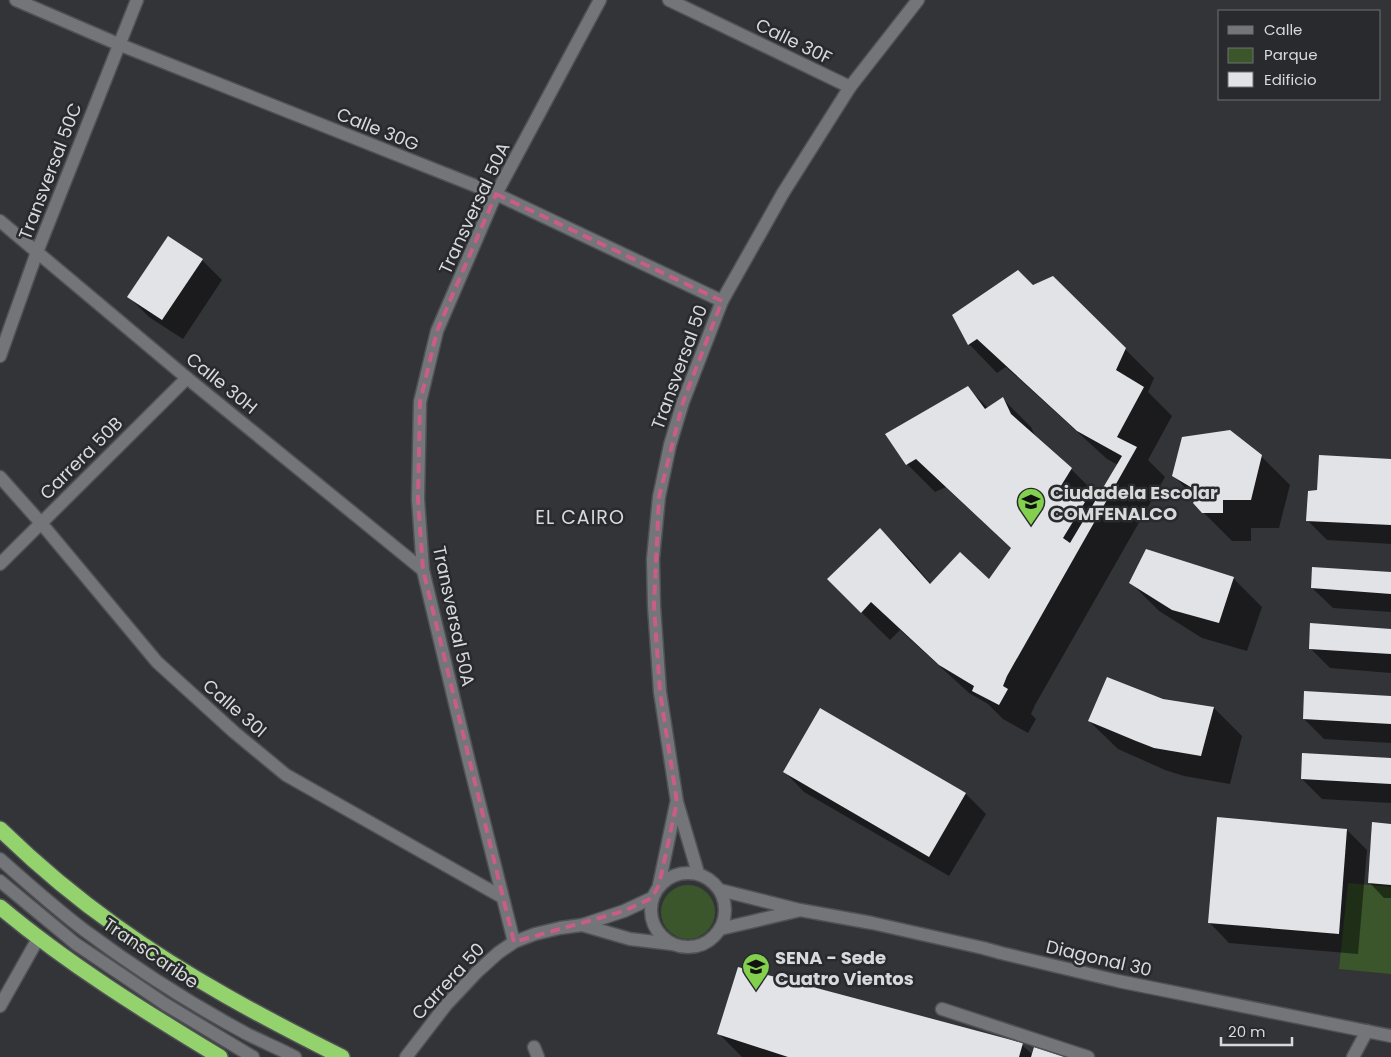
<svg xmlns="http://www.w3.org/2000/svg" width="1391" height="1057" font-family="Poppins,sans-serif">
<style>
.green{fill:#3b562a}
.shadow{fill:#0007}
.building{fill:#e2e3e7}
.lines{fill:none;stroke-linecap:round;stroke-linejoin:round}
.lane-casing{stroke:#505154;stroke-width:15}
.street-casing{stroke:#505154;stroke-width:15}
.secondary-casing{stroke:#505154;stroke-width:15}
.highway-casing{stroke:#505154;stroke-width:18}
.lane{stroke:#747578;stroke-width:12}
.street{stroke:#747578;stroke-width:12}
.secondary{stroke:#747578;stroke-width:12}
.highway{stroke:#94d26e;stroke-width:15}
.marked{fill:none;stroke:#ca5c88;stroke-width:4;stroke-dasharray:10 6;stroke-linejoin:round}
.labels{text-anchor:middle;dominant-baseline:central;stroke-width:5;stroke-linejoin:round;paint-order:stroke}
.street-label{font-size:18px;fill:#d8d9db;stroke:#292a2d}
.poi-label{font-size:18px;font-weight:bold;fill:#d8d9db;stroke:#292a2d;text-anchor:start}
.neighbourhood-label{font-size:19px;letter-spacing:1px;fill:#d8d9db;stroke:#292a2d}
</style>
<rect width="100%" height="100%" fill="#333437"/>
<g class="green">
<polygon points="1348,883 1391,887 1391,974 1339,969"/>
<circle cx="688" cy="912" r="27"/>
</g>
<g class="shadow">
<polygon points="202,260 222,280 183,339 149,317 129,297"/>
<polygon points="1053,277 1154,378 1148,392 1172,416 1148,460 1165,477 1035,705 1031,714 1036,719 1028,733 1003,719 988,704 969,693 900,630 890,640 857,608 880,530 909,558 931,584 989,581 1012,549 946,487 935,492 907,464 968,388 988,408 1003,399 1031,427 1037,439 1071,469 1099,497 1118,465 1107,459 1006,367 997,373 969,344 1033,286"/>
<polygon points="1261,456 1290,485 1279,528 1251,528 1251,541 1232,541 1203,512 1196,499 1173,475"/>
<polygon points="1391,461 1391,544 1327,540 1307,520 1319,491"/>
<polygon points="1391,573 1391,612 1333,608 1312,588"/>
<polygon points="1233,578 1262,607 1247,651 1202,638 1159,611 1131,583"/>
<polygon points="1391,630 1391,673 1330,668 1310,648"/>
<polygon points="1391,697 1391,743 1324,739 1304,719"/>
<polygon points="1163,700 1214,708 1242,736 1230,784 1184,776 1165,770 1118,749 1089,721"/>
<polygon points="820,710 966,794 986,814 949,876 804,792 784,771"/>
<polygon points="1391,759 1391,803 1322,799 1302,779"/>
<polygon points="1391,825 1391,898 1384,898 1369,882"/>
<polygon points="1347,830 1367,850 1358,954 1229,943 1209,922"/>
<polygon points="718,1033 1022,1045 1033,1055 1063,1057 742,1057"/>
</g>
<g class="building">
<polygon points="168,236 203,259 162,320 127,297"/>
<polygon points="1018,270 1033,285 1053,276 1126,348 1116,370 1144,387 1117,437 1137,447 1007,676 1003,686 1008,689 999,705 972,691 974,686 939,665 871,602 861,613 827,579 880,528 930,584 960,552 989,579 1011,548 916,459 906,465 885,434 968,386 985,409 1003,397 1011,414 1072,468 1059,489 1085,502 1063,538 1070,543 1122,456 1077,431 977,339 968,345 952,315"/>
<polygon points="1230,430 1262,455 1251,500 1223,500 1223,513 1202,513 1193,503 1199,492 1172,476 1182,437"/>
<polygon points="1319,455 1391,459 1391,525 1306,521 1308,491 1317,490"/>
<polygon points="1146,549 1234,577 1219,623 1172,610 1129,583"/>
<polygon points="1312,567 1391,572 1391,594 1311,588"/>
<polygon points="1310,623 1391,629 1391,654 1309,649"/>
<polygon points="1107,677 1163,699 1214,707 1201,756 1154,748 1136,741 1088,721"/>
<polygon points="1304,691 1391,696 1391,724 1303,719"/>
<polygon points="820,708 966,793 929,857 783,772"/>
<polygon points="1302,753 1391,758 1391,784 1301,779"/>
<polygon points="1217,817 1347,829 1339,934 1208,923"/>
<polygon points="1372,822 1391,824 1391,885 1368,883"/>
<polygon points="738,967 1023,1043 1019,1057 788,1057 717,1034"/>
<polygon points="1034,1047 1065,1057 1031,1057"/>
</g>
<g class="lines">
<defs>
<g id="lane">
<path d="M0 859C27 883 55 908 84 930 135 968 191 1004 247 1034 263 1042 280 1049 295 1057"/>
<polyline points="0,881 76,944 165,1004 253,1057"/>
<polyline points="942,1009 1088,1057"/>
<polyline points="534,1047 538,1057"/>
</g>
<g id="street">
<polyline points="16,0 118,44 496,194 722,301"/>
<polyline points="669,0 850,87"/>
<polyline points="0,221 187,378 423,570"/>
<polyline points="0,356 37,252 137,0"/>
<polyline points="0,477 41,523 157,662 234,732 286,775 502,897"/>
<polyline points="0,564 187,378"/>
<polyline points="514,942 470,766 423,570 418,499 420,402 437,331 496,194 600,0"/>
<polyline points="1353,1057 1367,1031"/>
</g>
<g id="secondary">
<circle cx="688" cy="910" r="37"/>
<polyline points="698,873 677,802 660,692 654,606 653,559 659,497 670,445 683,402 722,301 783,193 850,87 918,0"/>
<polyline points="659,885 676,804"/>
<polyline points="720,890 800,910 872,923 983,948 1001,953 1118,981 1391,1036"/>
<polyline points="582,925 630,939 672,944"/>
<polyline points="720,929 797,911"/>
<polyline points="0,1006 39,937"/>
<polyline points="406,1057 446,1005 477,972 498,953 514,942 535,934 560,928 582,925 624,911 652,898"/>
</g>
<g id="highway">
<path d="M0 829C36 864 75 897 116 926 187 977 264 1018 342 1057"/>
<path d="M0 907C68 964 144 1011 220 1057"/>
</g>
</defs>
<use href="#lane" class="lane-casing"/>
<use href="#street" class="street-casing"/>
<use href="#secondary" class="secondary-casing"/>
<use href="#highway" class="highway-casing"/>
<use href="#lane" class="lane"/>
<use href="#street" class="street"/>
<use href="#secondary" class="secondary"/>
<use href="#highway" class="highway"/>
</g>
<path class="marked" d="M496 194 722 301 683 402 659 497 654 606 660 692 677 802 659 885 652 898 624 911 514 942 423 570 418 499 420 402 437 331Z"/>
<defs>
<symbol id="school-pin" viewBox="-11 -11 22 30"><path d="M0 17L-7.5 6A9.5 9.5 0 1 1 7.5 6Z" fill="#83d04e" stroke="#292a2d"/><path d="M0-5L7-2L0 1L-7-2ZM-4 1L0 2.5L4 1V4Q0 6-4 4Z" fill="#111"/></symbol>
<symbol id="university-pin" viewBox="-11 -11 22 30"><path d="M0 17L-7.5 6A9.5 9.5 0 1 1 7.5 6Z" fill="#83d04e" stroke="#292a2d"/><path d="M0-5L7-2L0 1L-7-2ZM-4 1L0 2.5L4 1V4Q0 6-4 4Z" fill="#111"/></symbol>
</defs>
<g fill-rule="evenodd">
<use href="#school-pin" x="1015" y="486" width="32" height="43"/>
<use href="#university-pin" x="740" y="951" width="32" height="43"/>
</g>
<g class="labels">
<g class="street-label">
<text transform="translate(794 41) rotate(26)">Calle 30F</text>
<text transform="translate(378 129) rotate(22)">Calle 30G</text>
<text transform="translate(50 171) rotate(-69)">Transversal 50C</text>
<text transform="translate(474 208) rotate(-65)">Transversal 50A</text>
<text transform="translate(679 367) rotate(-70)">Transversal 50</text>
<text transform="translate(222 383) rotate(39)">Calle 30H</text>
<text transform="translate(81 458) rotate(-45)">Carrera 50B</text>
<text transform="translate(454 616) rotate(78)">Transversal 50A</text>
<text transform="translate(235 708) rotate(41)">Calle 30I</text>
<text transform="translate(151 953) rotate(34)">TransCaribe</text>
<text transform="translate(1099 958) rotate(13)">Diagonal 30</text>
<text transform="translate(448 981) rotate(-47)">Carrera 50</text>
</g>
<g class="poi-label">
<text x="1050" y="492">Ciudadela Escolar<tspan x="1050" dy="21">COMFENALCO</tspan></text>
<text x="775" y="957">SENA - Sede<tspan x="775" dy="21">Cuatro Vientos</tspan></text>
</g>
<g class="neighbourhood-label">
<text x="580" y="517">EL CAIRO</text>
</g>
</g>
<rect x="1218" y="10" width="162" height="90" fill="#292a2d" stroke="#6f7073"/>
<rect x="1228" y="26" width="25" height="8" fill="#747578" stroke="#6f7073"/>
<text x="1264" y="35" font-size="15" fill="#d8d9db">Calle</text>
<rect x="1228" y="48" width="25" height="15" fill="#3b562a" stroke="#6f7073"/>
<text x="1264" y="60" font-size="15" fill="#d8d9db">Parque</text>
<rect x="1228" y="72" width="25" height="15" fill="#e2e3e7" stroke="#6f7073"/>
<text x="1264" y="85" font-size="15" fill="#d8d9db">Edificio</text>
<path d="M1221 1037v8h71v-8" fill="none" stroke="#d8d9db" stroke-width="2.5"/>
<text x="1228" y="1037" font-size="15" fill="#d8d9db" stroke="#292a2d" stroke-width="4" paint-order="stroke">20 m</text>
</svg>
